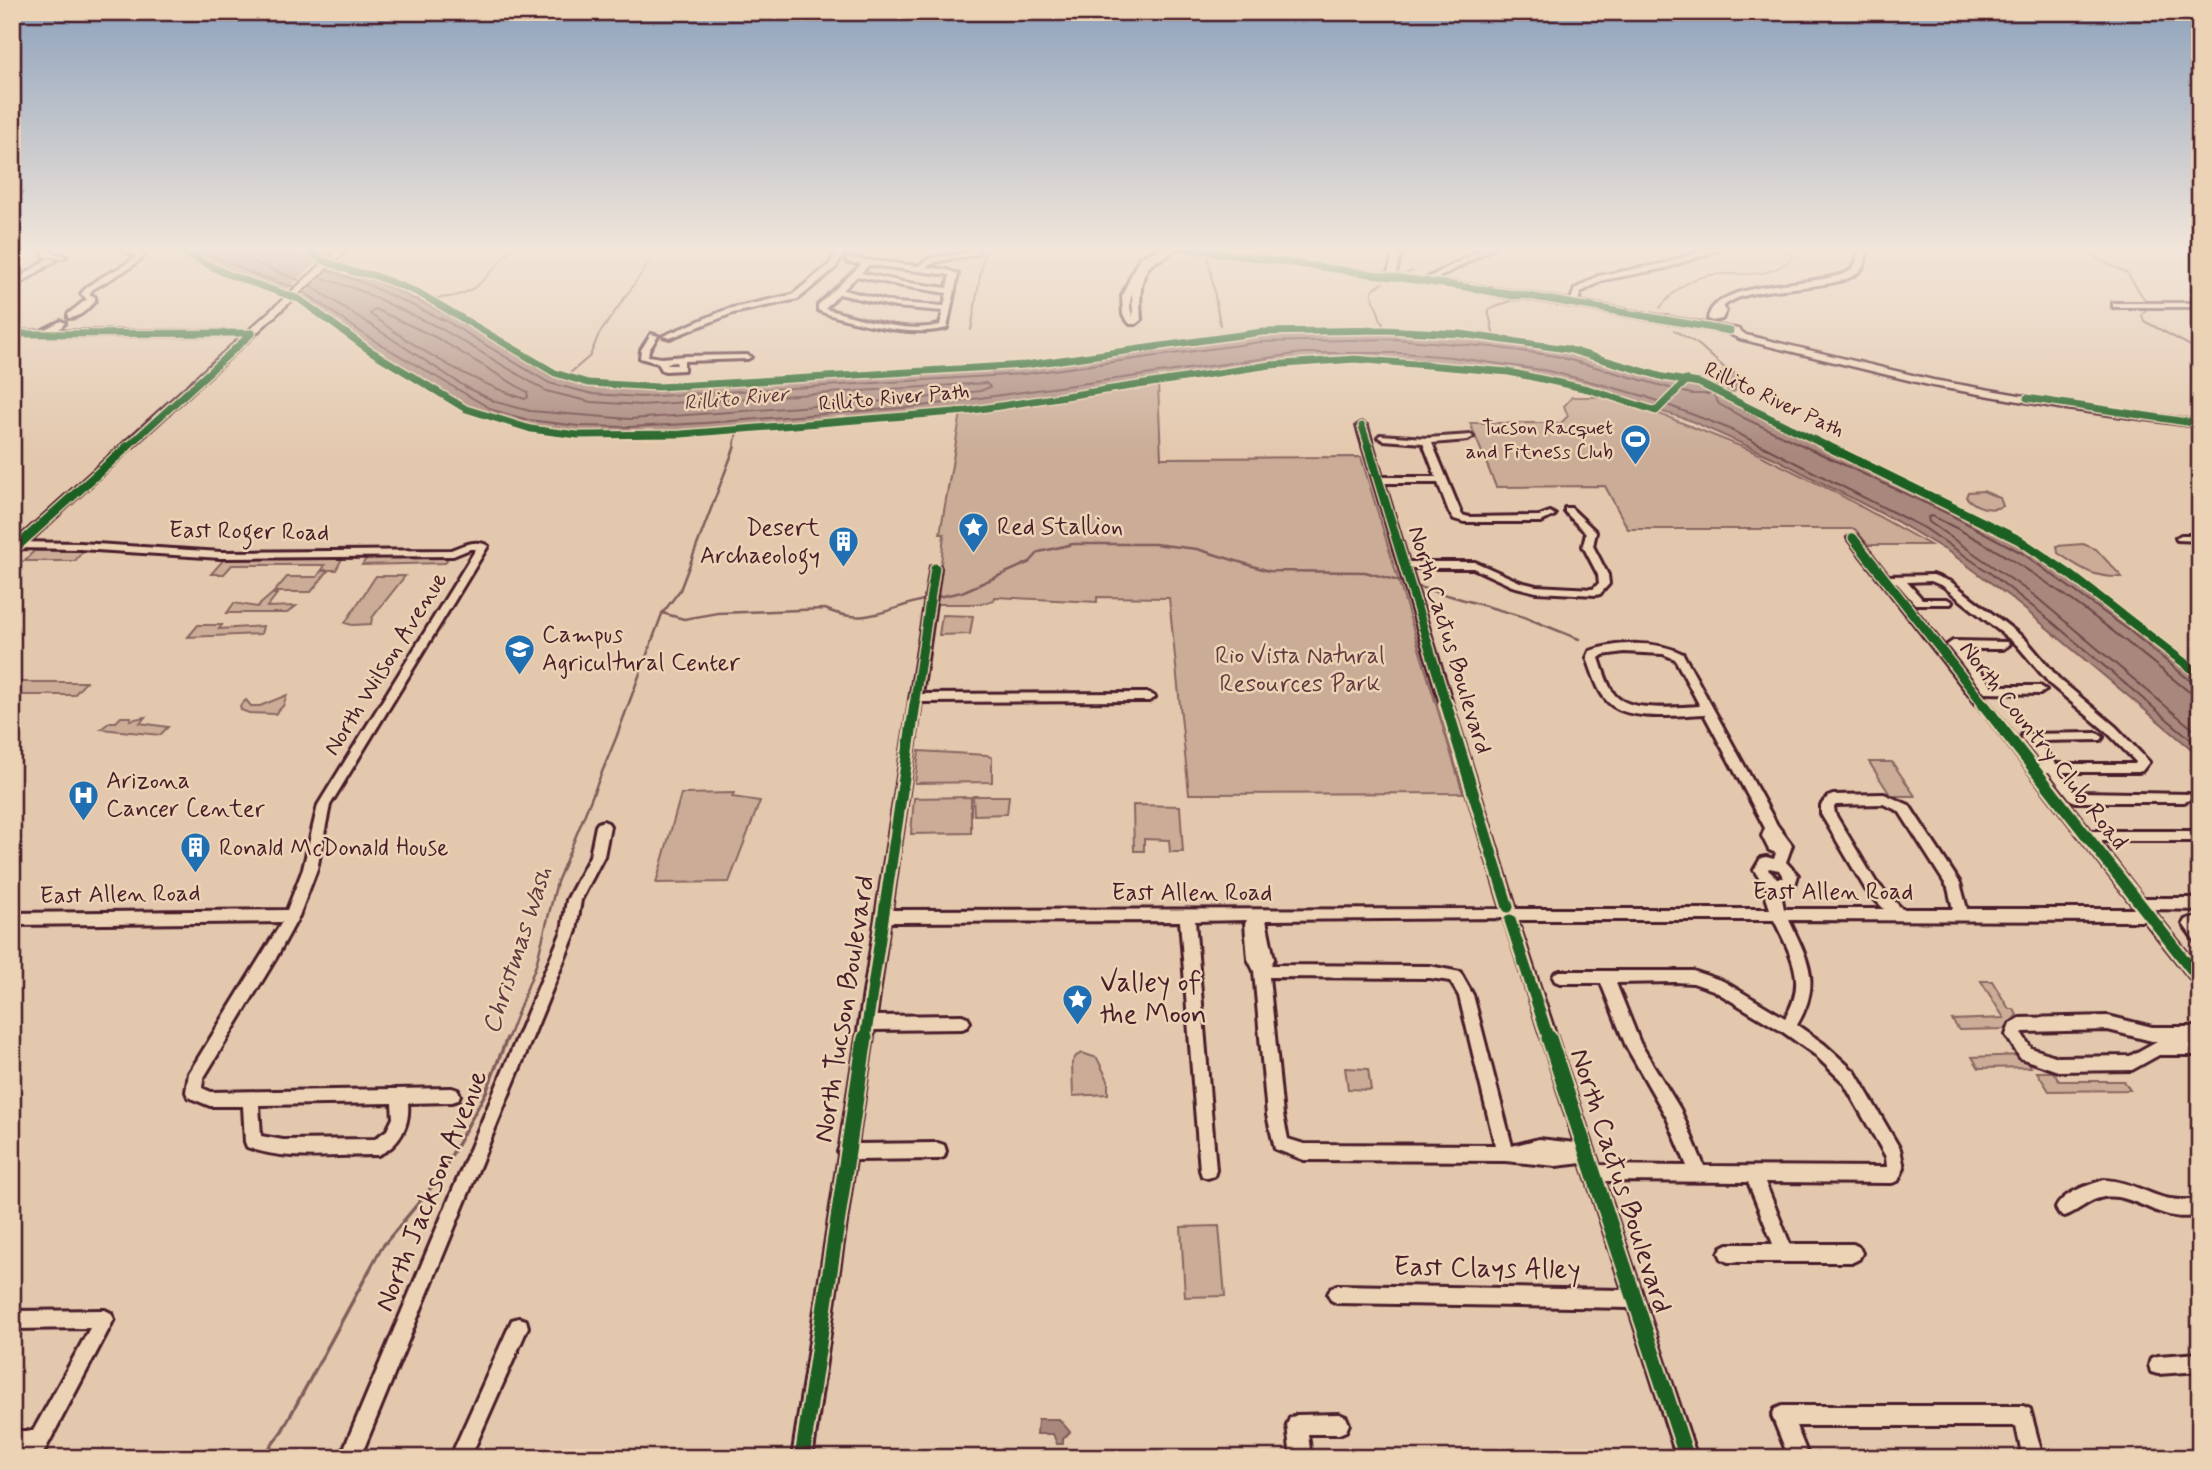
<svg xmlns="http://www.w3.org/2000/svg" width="2212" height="1470" font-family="Mynerve,sans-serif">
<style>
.green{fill:#caac97;stroke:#8a6661;stroke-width:2}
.water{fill:#a8877b;stroke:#825d5b;stroke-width:2}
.pier{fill:#e3c8ad}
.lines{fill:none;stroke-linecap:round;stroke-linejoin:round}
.shore{stroke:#70494b;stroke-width:2}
.stream-far2{stroke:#825d5b;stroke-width:2}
.stream-far1{stroke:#825d5b;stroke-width:2.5}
.stream{stroke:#825d5b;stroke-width:3.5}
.minor-casing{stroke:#4a1f2b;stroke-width:6}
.major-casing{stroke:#4a1f2b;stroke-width:5}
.minor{fill:#edd3b5;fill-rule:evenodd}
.major{fill:#edd3b5;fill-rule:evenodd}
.cycleway-far3-casing{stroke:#edd3b5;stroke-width:10}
.cycleway-far2-casing{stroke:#edd3b5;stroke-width:12}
.cycleway-far1-casing{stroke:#edd3b5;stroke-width:16}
.cycleway-casing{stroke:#edd3b5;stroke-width:19}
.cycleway-far3{stroke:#1b5e20;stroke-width:7}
.cycleway-far2{stroke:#1b5e20;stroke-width:9}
.cycleway-far1{stroke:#1b5e20;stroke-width:11}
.cycleway{stroke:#1b5e20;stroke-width:15}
.labels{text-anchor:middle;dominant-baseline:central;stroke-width:5;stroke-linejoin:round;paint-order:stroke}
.far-street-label{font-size:21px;fill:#4a1f2b;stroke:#edd3b5}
.far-water-label{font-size:21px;font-style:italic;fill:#62393f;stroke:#edd3b5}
.far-poi-label{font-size:21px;fill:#4a1f2b;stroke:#edd3b5;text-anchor:end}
.poi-label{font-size:24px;fill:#4a1f2b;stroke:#edd3b5;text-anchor:start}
.street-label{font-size:24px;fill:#4a1f2b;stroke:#edd3b5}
.park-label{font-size:24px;fill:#643b41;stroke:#edd3b5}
.water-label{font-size:26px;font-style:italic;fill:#62393f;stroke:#edd3b5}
.near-poi-label{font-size:28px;fill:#4a1f2b;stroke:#edd3b5;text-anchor:start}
.near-street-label{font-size:28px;fill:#4a1f2b;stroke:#edd3b5}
</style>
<rect width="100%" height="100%" fill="#e3c8ad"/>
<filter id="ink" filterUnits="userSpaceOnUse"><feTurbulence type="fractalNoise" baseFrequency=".0143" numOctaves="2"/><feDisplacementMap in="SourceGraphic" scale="14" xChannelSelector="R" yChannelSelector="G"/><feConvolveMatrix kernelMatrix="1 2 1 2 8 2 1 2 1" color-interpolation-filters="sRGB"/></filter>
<g filter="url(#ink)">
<g class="green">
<polygon points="1158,383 1161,458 1361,457 1463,793 1189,794 1169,598 1097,597 1097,602 995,597 994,600 981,604 937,604 944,534 940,534 961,413"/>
<polygon points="1572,397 1608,397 1665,416 1750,450 1831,490 1930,545 1868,545 1855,529 1628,529 1605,486 1496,487 1470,423 1561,423 1568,416 1564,406"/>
<path d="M1983 491 2000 498 2003 506C1990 512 1975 507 1966 497L1968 492Z"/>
<path d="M2083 544 2096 549 2122 577C2093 578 2082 569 2058 553L2057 546Z"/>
<polygon points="34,551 83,551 75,561 24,561"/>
<polygon points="368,556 449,556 445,563 362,565"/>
<polygon points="226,557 343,557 336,570 322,570 325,565 232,565 224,574 211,574"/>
<polygon points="321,571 328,571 311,592 274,592 287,577 317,577"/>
<polygon points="376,576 405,576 372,618 371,624 352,625 345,623"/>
<polygon points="272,594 277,594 267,607 296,606 287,613 227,613 234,603 257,607"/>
<polygon points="942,615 973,616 970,634 939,635"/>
<polygon points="198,625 222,625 219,629 263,626 261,634 188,637"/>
<polygon points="12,682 86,682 74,695 12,695"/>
<polygon points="287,695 283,706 275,714 249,713 241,710 240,706 246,700 251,706 260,706"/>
<polygon points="121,717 131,717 130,720 145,717 140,723 168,727 160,735 101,729 110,722 116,722"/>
<polygon points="919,751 987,755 992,758 992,782 915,783"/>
<polygon points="1869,762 1892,762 1915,796 1891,796"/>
<polygon points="734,793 732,797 760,801 729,882 656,883 681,794"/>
<polygon points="973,796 1009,796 1007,814 974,815"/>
<polygon points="971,797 971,833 911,834 914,798"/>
<polygon points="1133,805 1180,806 1183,852 1170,852 1169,840 1144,839 1144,851 1134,851"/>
<polygon points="1981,981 1992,981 2009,1009 2014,1009 2017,1015 2005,1029 1959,1030 1952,1020 2004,1018"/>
<polygon points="1082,1053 1097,1058 1108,1080 1108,1094 1073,1096 1072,1063 1076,1056"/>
<polygon points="2023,1055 2031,1067 1979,1068 1972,1057"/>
<polygon points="1345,1068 1368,1069 1371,1090 1348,1089"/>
<polygon points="2037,1072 2053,1072 2059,1081 2124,1081 2130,1090 2049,1091"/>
<polygon points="1219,1226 1225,1296 1185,1297 1181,1227"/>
</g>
<g class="water">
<polygon points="175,247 293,247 345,270 365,276 449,315 551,376 594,387 640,390 1009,366 1023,367 1260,335 1394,332 1493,340 1557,349 1701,388 1715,386 1726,376 1723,371 1733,371 1737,381 1735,391 1722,397 1747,412 1954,508 2025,547 2134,626 2200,680 2200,756 2010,597 1952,554 1896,521 1774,458 1689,420 1560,380 1453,363 1362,358 1303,360 916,414 706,430 630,434 578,433 526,426 490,416 456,400 364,342 301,298 266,284 257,283"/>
<polygon points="1038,1419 1059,1419 1070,1432 1063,1439 1063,1444 1057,1444 1053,1434 1037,1434"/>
</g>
<polygon class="pier" points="322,257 338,263 297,300 282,294"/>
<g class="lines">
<g class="shore">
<polyline points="194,247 258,276 294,287"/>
<polyline points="217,247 301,281"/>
<polyline points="327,270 364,283 446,321 549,383 593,394 640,397 1024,374 1261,342 1394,339 1492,347 1556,356 1691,394 1713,394 1719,404 1744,418 1951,515 2022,553 2130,631 2193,683 2200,685"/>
<polyline points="311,286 464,386 496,402 530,411 630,419 915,399 980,391 990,387 986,383 641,405 591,402 546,391 442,329 361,291 320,277"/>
<polyline points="304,292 368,337 493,410 528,420 579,426 630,427 705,423 915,407 1303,353 1402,353 1451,357 1548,371 1596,383 1644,396 1725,427 1926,529 1990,573 2051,621 2200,747"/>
<path d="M375 309 437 338 527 392 528 397 525 399C470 381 417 349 370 314Z"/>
<path d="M2200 694 2188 691C2107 625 2027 561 1932 516L1928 517 1929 522 2035 596 2200 735"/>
</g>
<g class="stream-far2">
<polyline points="2085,247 2097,259 2127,273 2149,306 2142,315 2144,321 2200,351"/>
<polyline points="1208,256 1220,325"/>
<polyline points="1407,273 1413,271"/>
<polyline points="1383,283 1372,290 1372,295 1384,328"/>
<path d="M411 299C474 299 473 292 513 247"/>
<path d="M1660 308C1708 246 1748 296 1793 258L1784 247"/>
<polyline points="971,330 985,247"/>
<polyline points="1674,330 1699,345 1729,372"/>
<polyline points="1485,340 1494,336 1488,310 1510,301"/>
<polyline points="562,380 590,356 598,336 660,247"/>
<polyline points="734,448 738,427"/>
</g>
<g class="stream-far1">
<polyline points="1412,585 1524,617 1579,639"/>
<polyline points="933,598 962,592 1030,562 1039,552 1073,544 1154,544 1197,549 1269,571 1365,572 1406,583"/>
<path d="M662 613 684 619 718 613 825 609C866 627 887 608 927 599"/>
<polyline points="507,1040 536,965 557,882 616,738 662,614 680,590 735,446"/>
</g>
<polyline class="stream" points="262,1458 282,1431 382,1247 439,1178 486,1092 507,1038"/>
<defs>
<g id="minor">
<polygon points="22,247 31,247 12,258 12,253"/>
<polygon points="45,247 53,247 50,252 66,256 62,258 43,256"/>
<path d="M118 247H128L145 255 131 267 93 289 89 294 95 297V301C87 309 80 318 68 318V314L87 299 81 294C96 275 120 272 136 256Z"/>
<polygon points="842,247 851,247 845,251 835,268 798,299 733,313 670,338 663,336 728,309 792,295 829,265"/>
<path d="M1163 247H1175C1171 257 1160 258 1152 264 1138 275 1140 304 1141 320L1136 324H1130L1123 315 1122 296 1139 258ZM1136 283 1132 292 1133 317C1127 305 1131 294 1136 283Z"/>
<polygon points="1395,247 1403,247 1395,276 1391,278 1387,276"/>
<polygon points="1486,247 1495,247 1429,283 1422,281"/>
<polygon points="1716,247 1727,247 1666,268 1603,280 1581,292 1577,304 1570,302 1575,289 1598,276 1662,264"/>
<path d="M1863 247H1872L1866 251C1866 256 1866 263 1863 267 1844 296 1750 280 1723 307L1726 311 1722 319 1712 321 1708 319C1713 279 1816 287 1846 273 1860 266 1855 255 1863 247Z"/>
<path d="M975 249H978V253C961 260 941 257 926 267L947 270 958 274 947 328C914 336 882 328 849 320 839 317 827 315 818 310V305L862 264 847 262V258L918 266 931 258 960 254ZM869 265 950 275 947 288 902 282 861 273ZM857 276 902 286 947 293 944 306 895 303 843 290ZM839 294 895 307 943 311 940 325C903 334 861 318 825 309Z"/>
<polygon points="49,258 56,260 12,289 12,283"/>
<rect x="2113" y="303" width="87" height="4"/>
<polygon points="61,321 65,323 57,331 252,331 256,333 252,335 12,336 12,332 41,331"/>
<path d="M651 334 658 336 649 350 648 356 661 358 685 356 747 355 751 357 747 359 684 361V370L665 371 662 370 658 363 640 358 641 350ZM676 362 677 365H668L666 363Z"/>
<path d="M1362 423 1367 426 1382 477H1436L1423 443 1383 440 1378 437 1380 435 1427 438 1471 435 1473 437 1468 440 1432 443 1462 515 1469 517 1539 516 1550 512 1555 515 1541 522H1464L1454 519 1449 512 1438 483H1384L1408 562H1475L1520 582 1536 586 1593 589 1599 583 1598 575 1583 546 1586 533 1565 512V508H1571L1596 532 1593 546 1608 575 1609 584 1600 594 1596 595 1536 592 1512 586 1473 568H1410L1515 907 1514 909H1770L1766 897 1767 885 1759 878 1754 870 1761 858 1766 857 1774 859 1776 853 1769 850 1762 836 1765 828 1704 714C1679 715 1627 722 1608 702 1597 691 1593 673 1587 658L1590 651C1617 642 1657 640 1683 654L1777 825 1792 845 1786 862 1798 875 1795 885 1780 889 1784 909H1884L1866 890 1821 814V805L1828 797 1833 795 1884 794 1909 805 1960 883 1967 909H2136L1849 540 1848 538 1853 535 1857 536 1888 576 1933 575 1951 582 2025 639 2059 679 2116 727 2149 762 2142 771 2138 772H2063L2079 792 2189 794 2190 797 2189 800 2184 802H2076L2071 800 2049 772H2044L2091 831H2200V841H2099L2143 898H2200V910L2152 909 2200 969V986L2195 984 2145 921 1789 920C1808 960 1822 983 1797 1025L1824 1044 1855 1072 1900 1149 1904 1168 1898 1181 1892 1183 1765 1182 1790 1244H1853L1859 1247 1862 1253 1859 1259 1853 1262H1728L1722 1259 1719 1253 1722 1247 1728 1244H1773L1748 1182 1604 1181 1697 1458H1677L1629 1308 1337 1303 1331 1300 1328 1294 1331 1288 1337 1285 1623 1290 1582 1163 1556 1166 1505 1161 1304 1160 1275 1149 1267 1115 1254 971 1248 959 1245 924 1247 920 1195 921 1216 1170 1214 1176 1208 1178 1202 1176 1200 1170 1180 921 889 922 876 1016 962 1015 967 1017 970 1022 967 1027 962 1029 874 1030 857 1144 938 1143 944 1145 946 1151 944 1157 938 1159 855 1160 812 1458H792L839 1155 838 1152 840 1146 931 566H939L940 568 922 694 1149 693 1155 697 1149 701 921 702 891 910 1502 909 1357 426ZM1931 581 1943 586 2017 645 2051 685 2108 733 2136 762 2135 764H2056L2037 741 2101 740 2103 737 2097 733 2023 734 2021 737 2023 740 2042 764H2037L1893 582H1896L1915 604H1951L1952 602 1947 599H1922L1907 582ZM1624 652 1663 654 1675 659 1700 706C1677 707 1629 713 1614 694 1607 684 1603 670 1599 658L1603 655ZM1883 804 1899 811 1948 888 1953 909H1902L1876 882 1835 814 1834 807 1836 805ZM1769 868 1779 870 1784 878H1777L1768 870ZM1504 918 1575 1143 1539 1139 1512 1146 1473 995 1460 972 1430 966 1271 965 1274 959 1266 920ZM1517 920H1774C1791 955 1808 981 1785 1018L1723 981 1693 971H1560L1555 973 1553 977 1555 981 1560 983H1601L1626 1046 1667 1118 1687 1166 1599 1165ZM1269 977 1430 978 1450 981 1459 996 1495 1145 1304 1144 1288 1139 1283 1115ZM1675 982 1693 983 1713 990 1783 1032 1814 1054 1843 1082 1886 1157 1887 1167 1704 1166 1680 1109 1640 1043 1616 983Z"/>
<polygon points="2181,535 2200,535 2200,541 2177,540 2176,538"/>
<path d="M12 542 80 543 221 552 451 550C463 545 477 539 488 546L330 805 317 869 299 916 276 958 203 1079 202 1088 211 1092 452 1088 458 1090 460 1095 458 1100 452 1102 408 1103C410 1125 400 1146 378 1155 337 1155 285 1162 247 1147L245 1142 243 1106H210L188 1097 186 1092 189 1073 282 922 12 925V913L287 910 303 869 318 805 476 549H470L453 556 221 558 80 549 12 548ZM392 1103 393 1118 387 1130 375 1139 283 1140 261 1136 259 1105Z"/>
<polygon points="1953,641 2007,642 2009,645 2003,649 1962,649 1992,686 2040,686 2046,690 2040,694 1985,693 1947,645"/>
<polygon points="603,821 608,823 610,826 604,856 581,900 576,931 360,1458 340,1458 562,931 567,900 590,856 596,826 598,823"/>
<polygon points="2190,918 2200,918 2200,943 2195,941 2183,924 2185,920"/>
<polygon points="2108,1016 2152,1027 2200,1027 2200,1041 2152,1041 2108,1030 2023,1032 2022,1034 2031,1048 2058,1057 2130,1056 2157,1041 2200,1041 2200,1055 2159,1055 2132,1070 2058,1071 2020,1058 2006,1035 2010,1024 2020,1018"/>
<path d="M2104 1180C2129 1181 2143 1192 2165 1198 2177 1201 2188 1200 2200 1200V1216C2186 1217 2175 1218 2162 1213 2143 1207 2125 1194 2104 1197 2089 1199 2079 1211 2065 1216L2059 1214 2056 1208C2063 1192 2089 1185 2104 1180Z"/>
<polygon points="105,1310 111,1313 114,1319 111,1325 46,1448 40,1458 19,1458 22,1451 12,1451 12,1431 33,1431 90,1328 12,1329 12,1311"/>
<polygon points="519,1318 526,1320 528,1327 470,1458 450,1458 512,1320"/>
<polygon points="2200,1353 2200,1371 2158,1374 2151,1372 2149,1365 2151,1358 2158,1356"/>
<polygon points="1782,1406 2023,1406 2030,1409 2043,1458 2023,1458 2016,1426 1796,1426 1809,1458 1789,1458 1772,1416 1775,1409"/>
<polygon points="1339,1414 1346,1417 1349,1424 1346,1431 1339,1434 1308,1434 1311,1458 1291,1458 1287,1425 1290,1418 1297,1415"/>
</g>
<g id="major">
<polygon points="341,247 350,247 16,554 12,554 12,544"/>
<polygon points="1172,247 1193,247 1523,292 1738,329 1746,335 1933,380 2059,402 2200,421 2200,427 2059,408 1933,386 1740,339 1727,333 1523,298 1514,299 1471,290 1176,249"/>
</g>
</defs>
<use href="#minor" class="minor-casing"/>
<use href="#major" class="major-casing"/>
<use href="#minor" class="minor"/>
<use href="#major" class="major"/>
<defs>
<g id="cycleway-far3">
<polyline points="173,247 227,274 299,299 369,350 466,409 531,429 578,435 681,434 967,411 1270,365 1355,359 1509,372 1588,389 1656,411 1687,380"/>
<polyline points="301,247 322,260 354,272 373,275 419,293 555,373 588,383 658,387 1025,365 1262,332 1384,330 1461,334 1567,349 1663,377 1699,383 1831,448"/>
<polyline points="1176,247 1523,295 1514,296 1472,288"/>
<polyline points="1523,295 1730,331"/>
<polyline points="12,334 252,333"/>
<polyline points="2027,398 2200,424"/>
<polyline points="1362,426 1369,448"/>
<polyline points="126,448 252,333"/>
</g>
<g id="cycleway-far2">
<polyline points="1368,446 1447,706"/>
<polyline points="1827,446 2019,540 2072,576 2200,675"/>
<polyline points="1853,538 1985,706"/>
<polyline points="12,551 128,446"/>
<polyline points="914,706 935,568"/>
</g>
<g id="cycleway-far1">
<polyline points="1446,704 1508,907"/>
<polyline points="1983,704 2200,980"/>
<polyline points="1510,920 1549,1040"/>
<polyline points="865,1040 915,704"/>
</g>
<g id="cycleway">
<polyline points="1549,1038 1687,1458"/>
<polyline points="802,1458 865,1038"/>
</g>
</defs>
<use href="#cycleway-far3" class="cycleway-far3-casing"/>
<use href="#cycleway-far2" class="cycleway-far2-casing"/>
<use href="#cycleway-far1" class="cycleway-far1-casing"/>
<use href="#cycleway" class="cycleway-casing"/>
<use href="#cycleway-far3" class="cycleway-far3"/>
<use href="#cycleway-far2" class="cycleway-far2"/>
<use href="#cycleway-far1" class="cycleway-far1"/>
<use href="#cycleway" class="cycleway"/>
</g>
</g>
<linearGradient id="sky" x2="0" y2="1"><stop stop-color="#8ea2bc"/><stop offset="0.55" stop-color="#f2e6da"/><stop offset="1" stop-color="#f2e6da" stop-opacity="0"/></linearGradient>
<rect width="2212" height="453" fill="url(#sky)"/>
<defs>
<symbol id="stadium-pin" viewBox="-11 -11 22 30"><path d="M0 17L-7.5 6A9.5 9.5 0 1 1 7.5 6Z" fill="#1f6fb2" stroke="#edd3b5"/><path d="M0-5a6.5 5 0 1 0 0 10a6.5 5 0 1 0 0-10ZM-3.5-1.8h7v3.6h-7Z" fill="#fff"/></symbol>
<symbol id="sight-pin" viewBox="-11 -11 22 30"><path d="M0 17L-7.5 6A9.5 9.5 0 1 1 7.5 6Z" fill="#1f6fb2" stroke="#edd3b5"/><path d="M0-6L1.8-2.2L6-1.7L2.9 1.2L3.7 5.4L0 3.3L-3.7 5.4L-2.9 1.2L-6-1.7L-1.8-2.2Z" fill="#fff"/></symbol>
<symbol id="building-pin" viewBox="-11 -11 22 30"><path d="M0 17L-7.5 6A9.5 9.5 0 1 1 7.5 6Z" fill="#1f6fb2" stroke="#edd3b5"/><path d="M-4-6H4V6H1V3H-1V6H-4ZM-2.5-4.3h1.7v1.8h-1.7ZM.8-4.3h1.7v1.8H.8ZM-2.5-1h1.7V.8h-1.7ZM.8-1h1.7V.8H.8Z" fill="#fff"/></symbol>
<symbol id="university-pin" viewBox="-11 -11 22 30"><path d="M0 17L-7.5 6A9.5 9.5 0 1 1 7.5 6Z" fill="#1f6fb2" stroke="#edd3b5"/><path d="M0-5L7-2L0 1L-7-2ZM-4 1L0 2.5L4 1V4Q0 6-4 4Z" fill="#fff"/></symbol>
<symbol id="hospital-pin" viewBox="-11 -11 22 30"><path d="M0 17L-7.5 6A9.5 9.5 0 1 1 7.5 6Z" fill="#1f6fb2" stroke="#edd3b5"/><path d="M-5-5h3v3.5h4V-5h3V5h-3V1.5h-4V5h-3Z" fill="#fff"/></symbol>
</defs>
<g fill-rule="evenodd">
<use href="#stadium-pin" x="1618" y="422" width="35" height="47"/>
<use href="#sight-pin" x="956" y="510" width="35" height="47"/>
<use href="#building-pin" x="826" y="524" width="35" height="47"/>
<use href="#university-pin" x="502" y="632" width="35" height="47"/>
<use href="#hospital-pin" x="66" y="778" width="35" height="47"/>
<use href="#building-pin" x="178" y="830" width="35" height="47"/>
<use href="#sight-pin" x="1060" y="982" width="35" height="47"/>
</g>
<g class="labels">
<g class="far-street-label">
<text transform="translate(894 398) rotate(-5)">Rillito River Path</text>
<text transform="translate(1774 400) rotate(25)">Rillito River Path</text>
</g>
<g class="far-water-label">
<text transform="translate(736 399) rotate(-5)">Rillito River</text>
</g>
<g class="far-poi-label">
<text x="1613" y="428">Tucson Racquet<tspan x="1613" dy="24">and Fitness Club</tspan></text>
</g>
<g class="poi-label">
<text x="997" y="527">Red Stallion</text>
<text x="820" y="528" text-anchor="end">Desert<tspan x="820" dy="28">Archaeology</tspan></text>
<text x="542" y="635">Campus<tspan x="542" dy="28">Agricultural Center</tspan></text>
<text x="106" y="781">Arizona<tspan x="106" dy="28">Cancer Center</tspan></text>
<text x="219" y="848">Ronald McDonald House</text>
</g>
<g class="street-label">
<text transform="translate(249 532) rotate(1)">East Roger Road</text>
<text transform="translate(1449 640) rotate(73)">North Cactus Boulevard</text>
<text transform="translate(386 664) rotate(-58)">North Wilson Avenue</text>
<text transform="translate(2043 746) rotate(52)">North Country Club Road</text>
<text x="1833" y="892">East Allen Road</text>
<text x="1192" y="893">East Allen Road</text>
<text transform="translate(120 895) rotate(-1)">East Allen Road</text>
</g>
<g class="park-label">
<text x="1300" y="656">Rio Vista Natural<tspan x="1300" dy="28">Resources Park</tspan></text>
</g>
<g class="water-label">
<text transform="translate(518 950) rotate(-72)">Christmas Wash</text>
</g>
<g class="near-poi-label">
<text x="1100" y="983">Valley of<tspan x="1100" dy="32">the Moon</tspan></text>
</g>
<g class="near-street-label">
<text transform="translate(845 1009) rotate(-81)">North Tucson Boulevard</text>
<text transform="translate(1620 1181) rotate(72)">North Cactus Boulevard</text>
<text transform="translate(432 1191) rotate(-68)">North Jackson Avenue</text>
<text transform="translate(1487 1269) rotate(1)">East Clays Alley</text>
</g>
</g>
<rect width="2212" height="1470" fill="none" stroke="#edd3b5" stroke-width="42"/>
<rect x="21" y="21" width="2170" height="1428" fill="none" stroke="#4a1f2b" stroke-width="2.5" filter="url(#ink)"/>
</svg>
